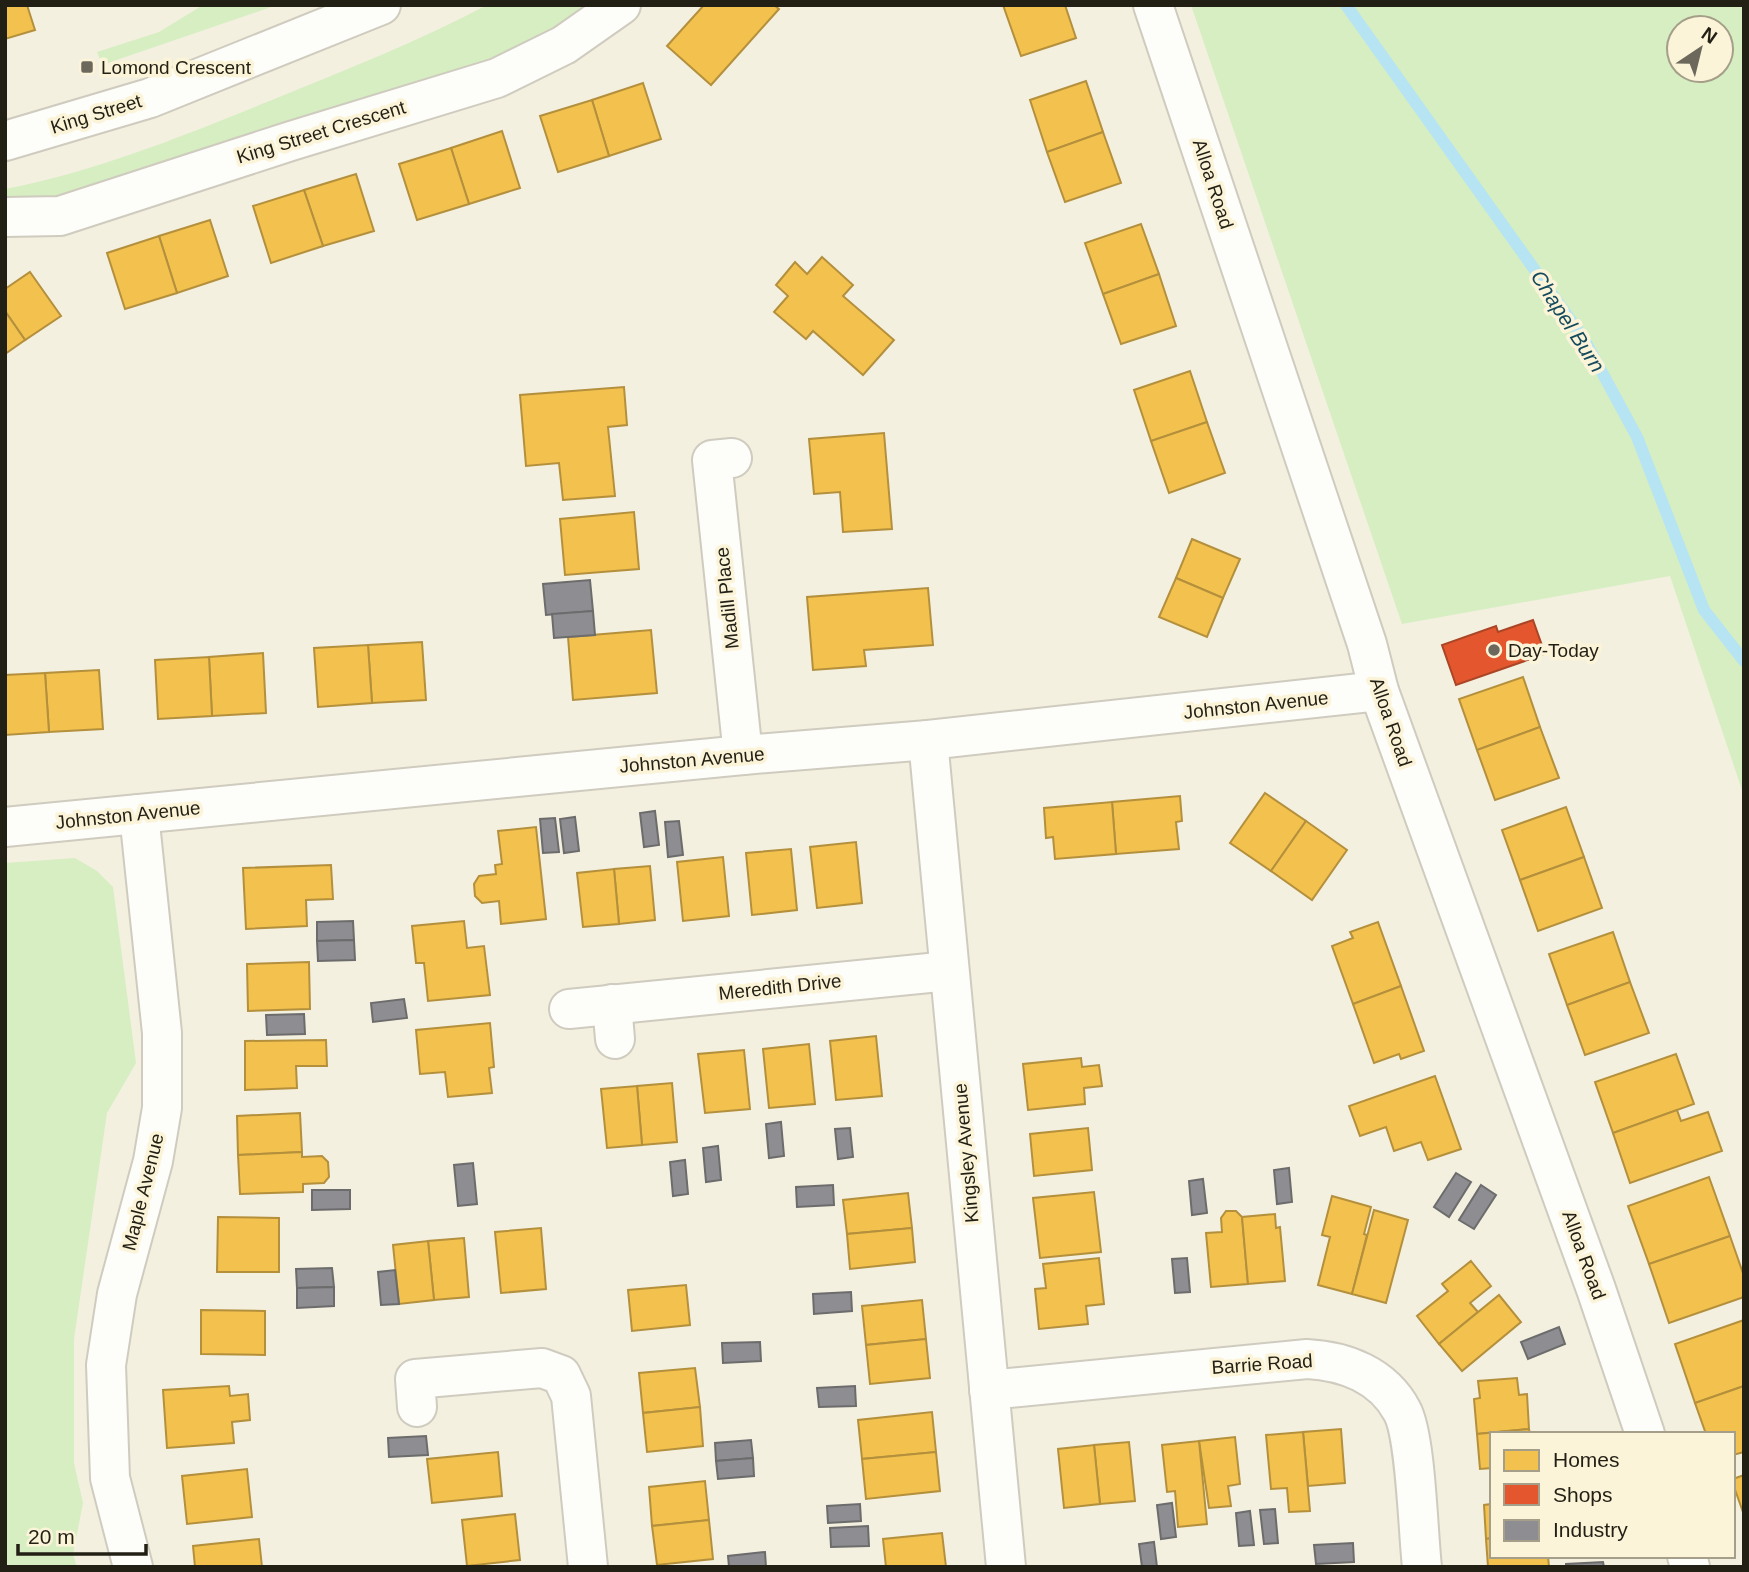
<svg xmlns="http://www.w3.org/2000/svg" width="1749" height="1572" font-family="Arial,sans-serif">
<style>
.green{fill:#d6eec2;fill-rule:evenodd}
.homes{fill:#f2c14e;stroke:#b4903d;stroke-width:2}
.shops{fill:#e4572e;stroke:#aa4626;stroke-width:2}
.industry{fill:#8d8d92;stroke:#6d6c6c;stroke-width:2}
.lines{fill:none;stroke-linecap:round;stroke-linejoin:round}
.stream{stroke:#b6e4f2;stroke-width:12}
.minor-casing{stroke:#cfcbbe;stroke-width:42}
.secondary-casing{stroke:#cfcbbe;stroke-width:42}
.minor{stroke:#fdfdfa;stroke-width:38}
.secondary{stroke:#fdfdfa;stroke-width:38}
.poi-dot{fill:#6c685c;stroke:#fcf4d8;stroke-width:2.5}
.labels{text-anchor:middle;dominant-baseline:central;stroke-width:7;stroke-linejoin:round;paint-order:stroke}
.poi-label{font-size:19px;fill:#221f15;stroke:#fcf4d8;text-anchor:start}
.street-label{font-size:19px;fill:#221f15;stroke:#fcf4d8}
.water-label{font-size:21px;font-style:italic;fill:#154b5e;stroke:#fcf4d8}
</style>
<rect width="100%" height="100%" fill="#f4f0e0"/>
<g class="green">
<polygon points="203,5 277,5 102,65 97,52 159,32"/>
<path d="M487 5H602L547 43 92 192 29 202 5 201V189C98 171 185 135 272 100 345 70 417 42 487 5Z"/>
<path d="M1191 5H1744V796L1670 576 1402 624ZM1679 28H1721V70H1679Z"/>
<polygon points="75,858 97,871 113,887 136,1063 107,1113 74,1339 74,1463 83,1503 73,1554 77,1567 5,1567 5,863"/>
</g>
<g class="homes">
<polygon points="5,5 27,5 35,30 5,39"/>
<polygon points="704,5 774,5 779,9 711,85 667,46"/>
<polygon points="1003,5 1065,5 1076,38 1021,56"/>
<polygon points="1086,81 1103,132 1047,152 1030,100"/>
<polygon points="643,83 661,139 609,156 592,100"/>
<polygon points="592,100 609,156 558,172 540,116"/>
<polygon points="502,131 520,188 469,204 451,148"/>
<polygon points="1103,132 1121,183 1065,202 1047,152"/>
<polygon points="451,148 469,204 417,220 399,164"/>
<polygon points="356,174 374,231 323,246 304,190"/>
<polygon points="304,190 323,246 271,263 253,206"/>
<polygon points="210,220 228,276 177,293 159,236"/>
<polygon points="1141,224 1159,274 1103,294 1085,243"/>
<polygon points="159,236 177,293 125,309 107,253"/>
<polygon points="822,257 853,285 843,296 894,340 863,375 813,331 806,339 774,312 788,296 776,285 795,262 807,274"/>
<polygon points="30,272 61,316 25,340 5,311 5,289"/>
<polygon points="1159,274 1176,326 1121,344 1103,294"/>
<polygon points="5,311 25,340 5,354"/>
<polygon points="1190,371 1207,422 1151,441 1134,390"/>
<polygon points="624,387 627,425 608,427 615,496 563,500 559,463 526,466 520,395"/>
<polygon points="1207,422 1225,473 1169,493 1151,441"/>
<polygon points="884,433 892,529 843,532 840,492 814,494 809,439"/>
<polygon points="634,512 639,569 565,575 560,519"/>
<polygon points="1192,539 1240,559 1223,598 1176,578"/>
<polygon points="1176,578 1223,598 1207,637 1159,617"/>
<polygon points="928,588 933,645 864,650 866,666 813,670 807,597"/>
<polygon points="651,630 657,693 573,700 568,637"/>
<polygon points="422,642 426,700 372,703 368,645"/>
<polygon points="368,645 372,703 318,707 314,648"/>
<polygon points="263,653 266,713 212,716 209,657"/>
<polygon points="209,657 212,716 158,719 155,660"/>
<polygon points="99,670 103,729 49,732 45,673"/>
<polygon points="45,673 49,732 5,735 5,675"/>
<polygon points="1523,677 1540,727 1477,750 1459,699"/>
<polygon points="1540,727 1559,778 1495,800 1477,750"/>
<polygon points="1265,793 1306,821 1271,871 1230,843"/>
<polygon points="1180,796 1182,821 1176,822 1179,849 1116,854 1112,802"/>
<polygon points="1112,802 1116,854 1055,859 1053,837 1046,838 1044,808"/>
<polygon points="1566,807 1584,857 1520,880 1502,830"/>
<polygon points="1306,821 1347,850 1312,900 1271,871"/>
<polygon points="536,827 546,919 501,924 499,901 482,903 475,896 474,884 479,876 496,874 495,865 502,864 498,831"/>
<polygon points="856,842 862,903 817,908 810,847"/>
<polygon points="791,849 797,910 752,915 746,853"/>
<polygon points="723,857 729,916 683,921 677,862"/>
<polygon points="1584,857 1602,908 1538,931 1520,880"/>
<polygon points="331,865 333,899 306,900 307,926 246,929 243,868"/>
<polygon points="650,866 655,920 619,924 614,869"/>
<polygon points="614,869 619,924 583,927 577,873"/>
<polygon points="464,921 467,948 484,946 490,995 428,1001 424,963 416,963 412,926"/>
<polygon points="1378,922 1401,986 1353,1004 1332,946 1353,938 1350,932"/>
<polygon points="1613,932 1630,982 1567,1005 1549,954"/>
<polygon points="309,962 310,1009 248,1011 247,964"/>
<polygon points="1630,982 1649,1033 1585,1055 1567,1005"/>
<polygon points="1401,986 1424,1051 1401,1059 1399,1054 1374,1063 1353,1004"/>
<polygon points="490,1023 494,1067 489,1068 492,1093 448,1097 445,1072 420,1074 416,1030"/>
<polygon points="876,1036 882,1096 836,1100 830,1041"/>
<polygon points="326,1040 327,1066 296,1066 297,1088 245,1090 245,1041"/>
<polygon points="809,1044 815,1104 769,1108 763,1049"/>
<polygon points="744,1050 750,1109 705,1113 698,1054"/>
<polygon points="1676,1054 1694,1104 1613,1133 1595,1082"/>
<polygon points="1081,1058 1082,1067 1099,1065 1102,1086 1084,1088 1085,1104 1028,1110 1023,1064"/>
<polygon points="1435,1076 1461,1149 1428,1160 1421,1142 1394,1151 1386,1127 1360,1136 1349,1106"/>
<polygon points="672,1083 677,1142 642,1145 637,1086"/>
<polygon points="637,1086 642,1145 607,1148 601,1089"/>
<polygon points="1677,1110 1681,1121 1708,1112 1722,1151 1630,1183 1613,1133"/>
<polygon points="300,1113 302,1152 238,1155 237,1116"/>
<polygon points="1088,1128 1092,1170 1034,1176 1030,1134"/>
<polygon points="302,1152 302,1157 322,1156 328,1162 329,1177 324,1183 303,1184 303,1192 240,1194 238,1155"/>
<polygon points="1709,1177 1730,1236 1649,1264 1628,1206"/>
<polygon points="1094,1192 1101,1252 1040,1258 1033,1198"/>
<polygon points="908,1193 912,1228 847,1234 843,1200"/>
<polygon points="1332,1196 1371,1207 1364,1234 1367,1235 1352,1294 1318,1285 1330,1237 1322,1235"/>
<polygon points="1374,1210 1408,1220 1386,1303 1352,1294"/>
<polygon points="1226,1211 1236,1211 1242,1217 1248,1284 1211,1287 1206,1233 1222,1232 1221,1218"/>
<polygon points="1275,1214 1276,1228 1280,1227 1285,1281 1248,1284 1242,1217"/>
<polygon points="218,1217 279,1218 279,1272 217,1272"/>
<polygon points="541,1228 546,1289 501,1293 495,1232"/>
<polygon points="912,1228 915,1262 850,1269 847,1234"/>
<polygon points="1730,1236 1744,1276 1744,1297 1669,1323 1649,1264"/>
<polygon points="464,1238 469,1297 434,1300 428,1241"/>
<polygon points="428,1241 434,1300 399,1304 393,1245"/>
<polygon points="1099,1258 1104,1304 1086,1306 1088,1324 1039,1329 1035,1289 1046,1288 1043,1264"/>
<polygon points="1471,1261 1491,1286 1470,1303 1478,1312 1439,1344 1417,1316 1448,1291 1442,1284"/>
<polygon points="686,1285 690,1325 632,1331 628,1290"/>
<polygon points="1499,1295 1521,1322 1462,1371 1439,1344"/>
<polygon points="922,1300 926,1339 866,1345 862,1306"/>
<polygon points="201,1310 265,1311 265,1355 201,1354"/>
<polygon points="1744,1320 1744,1386 1695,1403 1675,1344"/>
<polygon points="926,1339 930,1378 870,1384 866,1345"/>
<polygon points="695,1368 700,1407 643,1413 639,1373"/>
<polygon points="1517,1378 1519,1395 1527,1394 1529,1429 1477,1434 1474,1399 1480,1398 1478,1381"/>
<polygon points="229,1386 230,1396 248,1394 250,1420 232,1422 234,1443 167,1448 163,1390"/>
<polygon points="1744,1386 1744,1452 1733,1455 1733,1434 1706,1434 1695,1403"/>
<polygon points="700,1407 703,1446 647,1452 643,1413"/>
<polygon points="932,1412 936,1452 862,1459 858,1420"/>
<polygon points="1341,1429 1345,1483 1308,1486 1303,1432"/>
<polygon points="1529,1429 1530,1434 1492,1434 1492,1468 1480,1469 1477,1434"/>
<polygon points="1303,1432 1310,1511 1289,1512 1287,1488 1271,1489 1266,1435"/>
<polygon points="1235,1437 1240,1484 1228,1486 1231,1506 1209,1508 1199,1441"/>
<polygon points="1199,1441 1207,1524 1178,1527 1175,1491 1167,1492 1162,1445"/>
<polygon points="1129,1442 1135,1501 1100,1504 1094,1445"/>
<polygon points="1094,1445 1100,1504 1064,1508 1058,1449"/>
<polygon points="498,1452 502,1496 432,1503 427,1459"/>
<polygon points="936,1452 940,1491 866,1499 862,1459"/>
<polygon points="247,1469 252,1517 187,1524 182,1476"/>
<polygon points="1744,1475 1744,1515 1733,1484 1733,1479"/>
<polygon points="705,1481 709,1520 652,1526 649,1487"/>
<polygon points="1492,1504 1492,1538 1486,1539 1484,1505"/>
<polygon points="515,1514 520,1560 467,1566 462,1520"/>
<polygon points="709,1520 713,1559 657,1565 652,1526"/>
<polygon points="942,1533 946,1567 886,1567 883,1539"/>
<polygon points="1492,1538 1492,1556 1548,1556 1549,1567 1488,1567 1486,1539"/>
<polygon points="259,1539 262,1567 195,1567 193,1546"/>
</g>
<polygon class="shops" points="1533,620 1545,654 1456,685 1442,645 1496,626 1498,632"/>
<g class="industry">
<polygon points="590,580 593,611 546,615 543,584"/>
<polygon points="593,611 595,635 554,638 552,614"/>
<polygon points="655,811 659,845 644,847 640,813"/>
<polygon points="575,817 579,851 564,853 560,819"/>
<polygon points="555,818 559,852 543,853 540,819"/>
<polygon points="679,821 683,855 668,857 665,822"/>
<polygon points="353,921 354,940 317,941 317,922"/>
<polygon points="354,940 355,960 318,961 317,941"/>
<polygon points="404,999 407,1018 373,1022 371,1003"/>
<polygon points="304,1014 305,1034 267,1035 266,1015"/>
<polygon points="781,1122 784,1156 769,1158 766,1124"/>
<polygon points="850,1128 853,1157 838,1159 835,1129"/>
<polygon points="718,1146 721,1180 706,1182 703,1148"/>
<polygon points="685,1160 688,1194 673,1196 670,1162"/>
<polygon points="473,1163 477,1204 458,1206 454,1165"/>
<polygon points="1289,1168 1292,1202 1277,1204 1274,1170"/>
<polygon points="1456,1173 1471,1182 1449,1217 1434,1207"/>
<polygon points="1203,1179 1207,1213 1192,1215 1189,1181"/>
<polygon points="833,1185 834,1205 797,1207 796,1187"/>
<polygon points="1481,1185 1496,1195 1474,1229 1459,1220"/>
<polygon points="312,1190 350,1190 350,1209 312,1210"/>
<polygon points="1187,1258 1190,1292 1175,1293 1172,1259"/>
<polygon points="332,1268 334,1287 297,1288 296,1269"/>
<polygon points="395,1270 399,1304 381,1305 378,1272"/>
<polygon points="334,1287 334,1306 297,1308 297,1288"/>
<polygon points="851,1292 852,1311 814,1314 813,1294"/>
<polygon points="1559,1327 1565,1344 1528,1359 1521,1342"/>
<polygon points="760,1342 761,1361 723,1363 722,1343"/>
<polygon points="855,1386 856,1406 819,1407 817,1388"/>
<polygon points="426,1436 428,1455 389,1457 388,1438"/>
<polygon points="751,1440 753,1458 716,1461 715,1443"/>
<polygon points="753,1458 754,1476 718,1479 716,1461"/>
<polygon points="1172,1503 1176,1537 1161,1539 1157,1505"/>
<polygon points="860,1504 861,1521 828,1523 827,1506"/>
<polygon points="1275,1509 1278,1543 1264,1544 1260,1510"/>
<polygon points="1250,1511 1254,1545 1239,1546 1236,1513"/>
<polygon points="868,1526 869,1546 831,1547 830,1528"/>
<polygon points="1154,1542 1157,1567 1142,1567 1139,1544"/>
<polygon points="1353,1543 1354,1562 1316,1564 1314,1545"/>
<polygon points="765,1552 766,1567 729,1567 728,1556"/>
<polygon points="1603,1562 1604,1567 1566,1567 1566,1564"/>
</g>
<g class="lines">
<polyline class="stream" points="1346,5 1584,339 1637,437 1704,610 1744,661"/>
<defs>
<g id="minor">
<polyline points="1153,5 1367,644 1379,691 1596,1289 1645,1434"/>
<polyline points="5,217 60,216 291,141 497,78 564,45 621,5"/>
<polyline points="732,458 712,460 743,755"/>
<polyline points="928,740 1006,1567"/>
<polyline points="5,827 743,755 928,740 1379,691"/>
<polyline points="612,1004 615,1039"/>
<polyline points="569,1009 949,971"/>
<path d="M989 1390 1307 1359C1345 1361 1383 1375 1402 1411 1416 1436 1418 1533 1422 1567"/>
<polyline points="417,1407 415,1379 542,1368 561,1375 571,1396 588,1567"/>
<polyline points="1687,1556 1690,1567"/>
<polyline points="133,1567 110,1478 106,1365 117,1294 153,1161 162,1108 162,1033 139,814"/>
</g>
<polyline id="secondary" points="5,141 150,98 381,5"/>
</defs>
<use href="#minor" class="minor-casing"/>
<use href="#secondary" class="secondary-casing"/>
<use href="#minor" class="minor"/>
<use href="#secondary" class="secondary"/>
</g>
<g class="poi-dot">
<rect x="80" y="60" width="14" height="14" rx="3.5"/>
<circle cx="1494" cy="650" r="7"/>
</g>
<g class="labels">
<g class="poi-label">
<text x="101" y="67">Lomond Crescent</text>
<text x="1508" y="650">Day-Today</text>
</g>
<g class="street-label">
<text transform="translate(96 114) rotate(-17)">King Street</text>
<text transform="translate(321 132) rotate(-17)">King Street Crescent</text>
<text transform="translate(1213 184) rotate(72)">Alloa Road</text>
<text transform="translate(727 598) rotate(-96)">Madill Place</text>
<text transform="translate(1256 705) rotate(-6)">Johnston Avenue</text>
<text transform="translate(1391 722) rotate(71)">Alloa Road</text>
<text transform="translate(692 760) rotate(-5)">Johnston Avenue</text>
<text transform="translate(128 815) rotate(-6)">Johnston Avenue</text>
<text transform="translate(780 987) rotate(-6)">Meredith Drive</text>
<text transform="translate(966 1153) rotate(-95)">Kingsley Avenue</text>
<text transform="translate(143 1192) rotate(-76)">Maple Avenue</text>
<text transform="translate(1584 1255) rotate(70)">Alloa Road</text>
<text transform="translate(1262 1364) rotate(-4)">Barrie Road</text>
</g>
<g class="water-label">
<text transform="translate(1568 321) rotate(57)">Chapel Burn</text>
</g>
</g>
<rect width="1749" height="1572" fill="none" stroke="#221f15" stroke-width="14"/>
<rect x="1490" y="1432" width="245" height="126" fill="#fcf4d8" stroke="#a59f8a" stroke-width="2"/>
<rect x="1504" y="1450" width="35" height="21" fill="#f2c14e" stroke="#a59f8a" stroke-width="2"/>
<text x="1553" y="1467" font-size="21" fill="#221f15">Homes</text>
<rect x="1504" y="1484" width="35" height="21" fill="#e4572e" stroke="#a59f8a" stroke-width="2"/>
<text x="1553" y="1502" font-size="21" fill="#221f15">Shops</text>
<rect x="1504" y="1520" width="35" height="21" fill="#8d8d92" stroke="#a59f8a" stroke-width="2"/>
<text x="1553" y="1537" font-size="21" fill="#221f15">Industry</text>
<g transform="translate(1700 49) rotate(35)"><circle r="33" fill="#fcf4d8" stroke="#a59f8a" stroke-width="2"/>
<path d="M0-5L12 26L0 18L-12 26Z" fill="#6c685c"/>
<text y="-10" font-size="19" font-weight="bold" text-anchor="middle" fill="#221f15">N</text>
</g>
<path d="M18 1544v10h128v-10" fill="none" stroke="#221f15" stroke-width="3.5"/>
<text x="28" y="1544" font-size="21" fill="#221f15" stroke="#fcf4d8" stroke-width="5" paint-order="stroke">20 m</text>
</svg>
